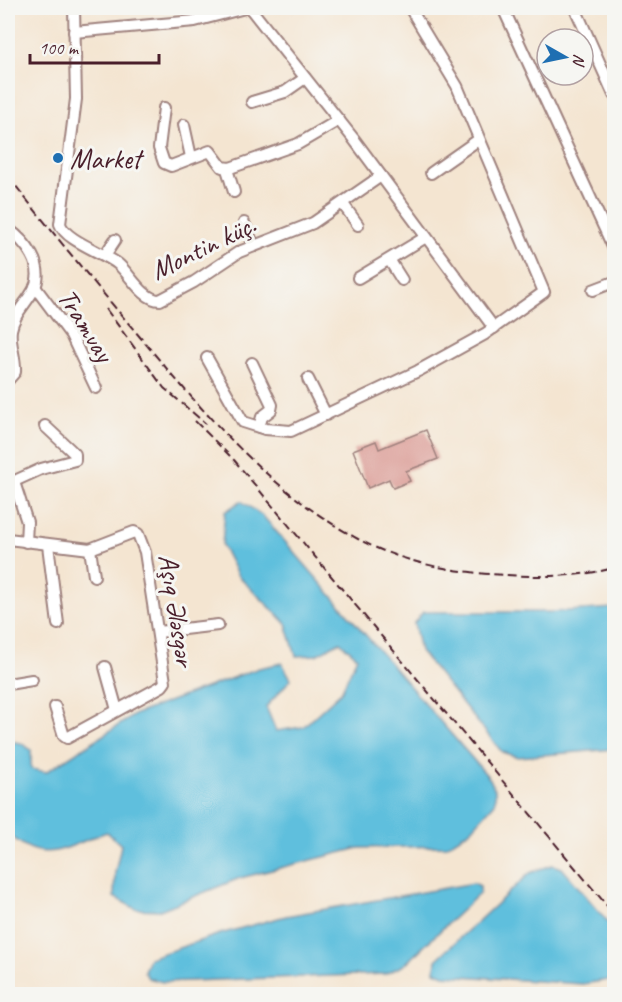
<svg xmlns="http://www.w3.org/2000/svg" width="622" height="1002" font-family="Caveat,sans-serif">
<style>
.water{fill:#5fbfdd;stroke:#546f84;stroke-width:1.5}
.building{fill:#d9958f}
.lines{fill:none;stroke-linecap:round;stroke-linejoin:round}
.minor-casing{stroke:#9f827e;stroke-width:14}
.minor{stroke:#fff;stroke-width:10}
.rail{stroke:#4a1f2b;stroke-width:2;stroke-dasharray:9 4.5;stroke-linecap:butt}
.poi-dot{fill:#1f6fb2;stroke:#f6f6f2;stroke-width:2}
.labels{text-anchor:middle;dominant-baseline:central;stroke-width:6;stroke-linejoin:round;paint-order:stroke}
.poi-label{font-size:28px;fill:#4a1f2b;stroke:#f6f6f2;text-anchor:start}
.street-label{font-size:28px;fill:#4a1f2b;stroke:#f6f6f2}
</style>
<rect width="100%" height="100%" fill="#f6f6f2"/>
<filter id="ink" filterUnits="userSpaceOnUse"><feTurbulence type="fractalNoise" baseFrequency=".0167" numOctaves="2"/><feDisplacementMap in="SourceGraphic" scale="12" xChannelSelector="R" yChannelSelector="G"/><feConvolveMatrix kernelMatrix="1 2 1 2 8 2 1 2 1" color-interpolation-filters="sRGB"/></filter>
<filter id="wash" filterUnits="userSpaceOnUse"><feTurbulence type="fractalNoise" baseFrequency=".008" numOctaves="4" result="noise"/><feDisplacementMap in="SourceGraphic" scale="24" xChannelSelector="R" yChannelSelector="G"/><feGaussianBlur stdDeviation="1.35" result="paint"/><feColorMatrix in="noise" values="0 0 0 0 0 0 0 0 0 0 0 0 0 0 0 0 0 1.4 0 .05"/><feComposite in="paint" operator="in"/></filter>
<g filter="url(#wash)">
<rect width="100%" height="100%" fill="#f4e5d1"/>
<g class="water">
<path d="M241 501 263 516 490 779 495 790V803L471 830 446 846 359 848 240 878 160 910 136 909 114 897 115 873 121 845 107 832C66 846 44 868 8 833V741L21 743 31 750V769L46 772 136 714 259 668 282 663 291 679 266 707 276 731 303 727 341 692 357 657 340 642 316 655 296 656 286 623 238 576 222 545 225 512Z"/>
<polygon points="614,608 614,749 518,757 502,752 420,651 414,623 423,612 552,612"/>
<polygon points="552,865 562,868 614,929 614,979 583,984 444,975 435,971 436,960 530,873"/>
<polygon points="474,883 480,886 480,893 404,965 385,974 163,982 148,978 144,971 149,958 220,934 286,916"/>
</g>
<g id="blocks">
<polygon class="building" points="426,430 438,459 406,471 410,481 393,488 389,479 368,488 353,450 376,441 379,449"/>
</g>
</g>
<g filter="url(#ink)">
<use href="#blocks" fill-opacity="0" stroke="#9f827e" stroke-width="1.5"/>
<g class="lines">
<defs>
<g id="minor">
<path d="M74 8 76 99 60 224C66 241 103 252 118 264 130 274 143 300 160 300L194 282 239 252 313 223 381 176"/>
<polyline points="250,8 353,138 494,328"/>
<polyline points="503,8 614,249"/>
<polyline points="575,8 614,95"/>
<polyline points="74,32 195,21 245,8"/>
<polyline points="252,102 285,92 305,78"/>
<polyline points="164,108 159,148 164,163 171,166 210,151 222,167 230,168 298,144 339,120"/>
<polyline points="184,125 191,157"/>
<polyline points="227,169 234,192"/>
<polyline points="431,173 478,140"/>
<polyline points="343,204 358,225"/>
<polyline points="244,223 254,246"/>
<path d="M8 229C25 241 46 266 34 289 27 303 14 313 11 330 9 344 16 357 15 372L8 380"/>
<polyline points="105,255 115,240"/>
<polyline points="390,261 402,280"/>
<polyline points="358,278 426,237"/>
<polyline points="35,287 71,335 96,388"/>
<polyline points="593,290 614,282"/>
<polyline points="207,358 243,422 265,429 291,431 418,371 485,334 544,292 457,86 410,8"/>
<polyline points="252,363 272,405 271,410 262,417 259,427"/>
<polyline points="308,379 326,415"/>
<polyline points="14,482 27,522 26,542"/>
<polyline points="8,484 41,469 75,460 75,454 45,426"/>
<polyline points="8,539 90,549 134,532 138,534 145,552 165,682 162,686 67,738 64,736 55,707"/>
<polyline points="48,545 58,624"/>
<polyline points="90,549 94,576"/>
<polyline points="158,632 218,625"/>
<polyline points="105,667 117,710"/>
<polyline points="8,684 32,680"/>
</g>
</defs>
<use href="#minor" class="minor-casing"/>
<use href="#minor" class="minor"/>
<g class="rail">
<path d="M8 176C51 231 95 284 140 337 204 413 270 491 358 539 402 563 457 573 507 575 542 577 580 577 614 568"/>
<polyline points="106,309 164,388 206,424"/>
<polyline points="195,421 234,460 614,914"/>
</g>
</g>
</g>
<circle class="poi-dot" cx="58" cy="158" r="6"/>
<g class="labels">
<g class="poi-label">
<text x="70" y="158">Market</text>
</g>
<g class="street-label">
<text transform="translate(203 247) rotate(-26)">Montin küç.</text>
<text transform="translate(86 325) rotate(58)">Tramvay</text>
<text transform="translate(177 610) rotate(81)">Aşıq Ələsgər</text>
</g>
</g>
<rect width="622" height="1002" fill="none" stroke="#f6f6f2" stroke-width="30"/>
<g transform="translate(565 57) rotate(99)"><circle r="28" fill="#f6f6f2" stroke="#b1a0a2" stroke-width="1.5"/>
<path d="M0-4.5L10 22L0 15L-10 22Z" fill="#1f6fb2"/>
<text y="-9" font-size="16" font-weight="bold" text-anchor="middle" fill="#4a1f2b">N</text>
</g>
<path d="M30 54v9h129v-9" fill="none" stroke="#4a1f2b" stroke-width="3"/>
<text x="39" y="54" font-size="18" fill="#4a1f2b" stroke="#f6f6f2" stroke-width="4.5" paint-order="stroke">100 m</text>
</svg>
